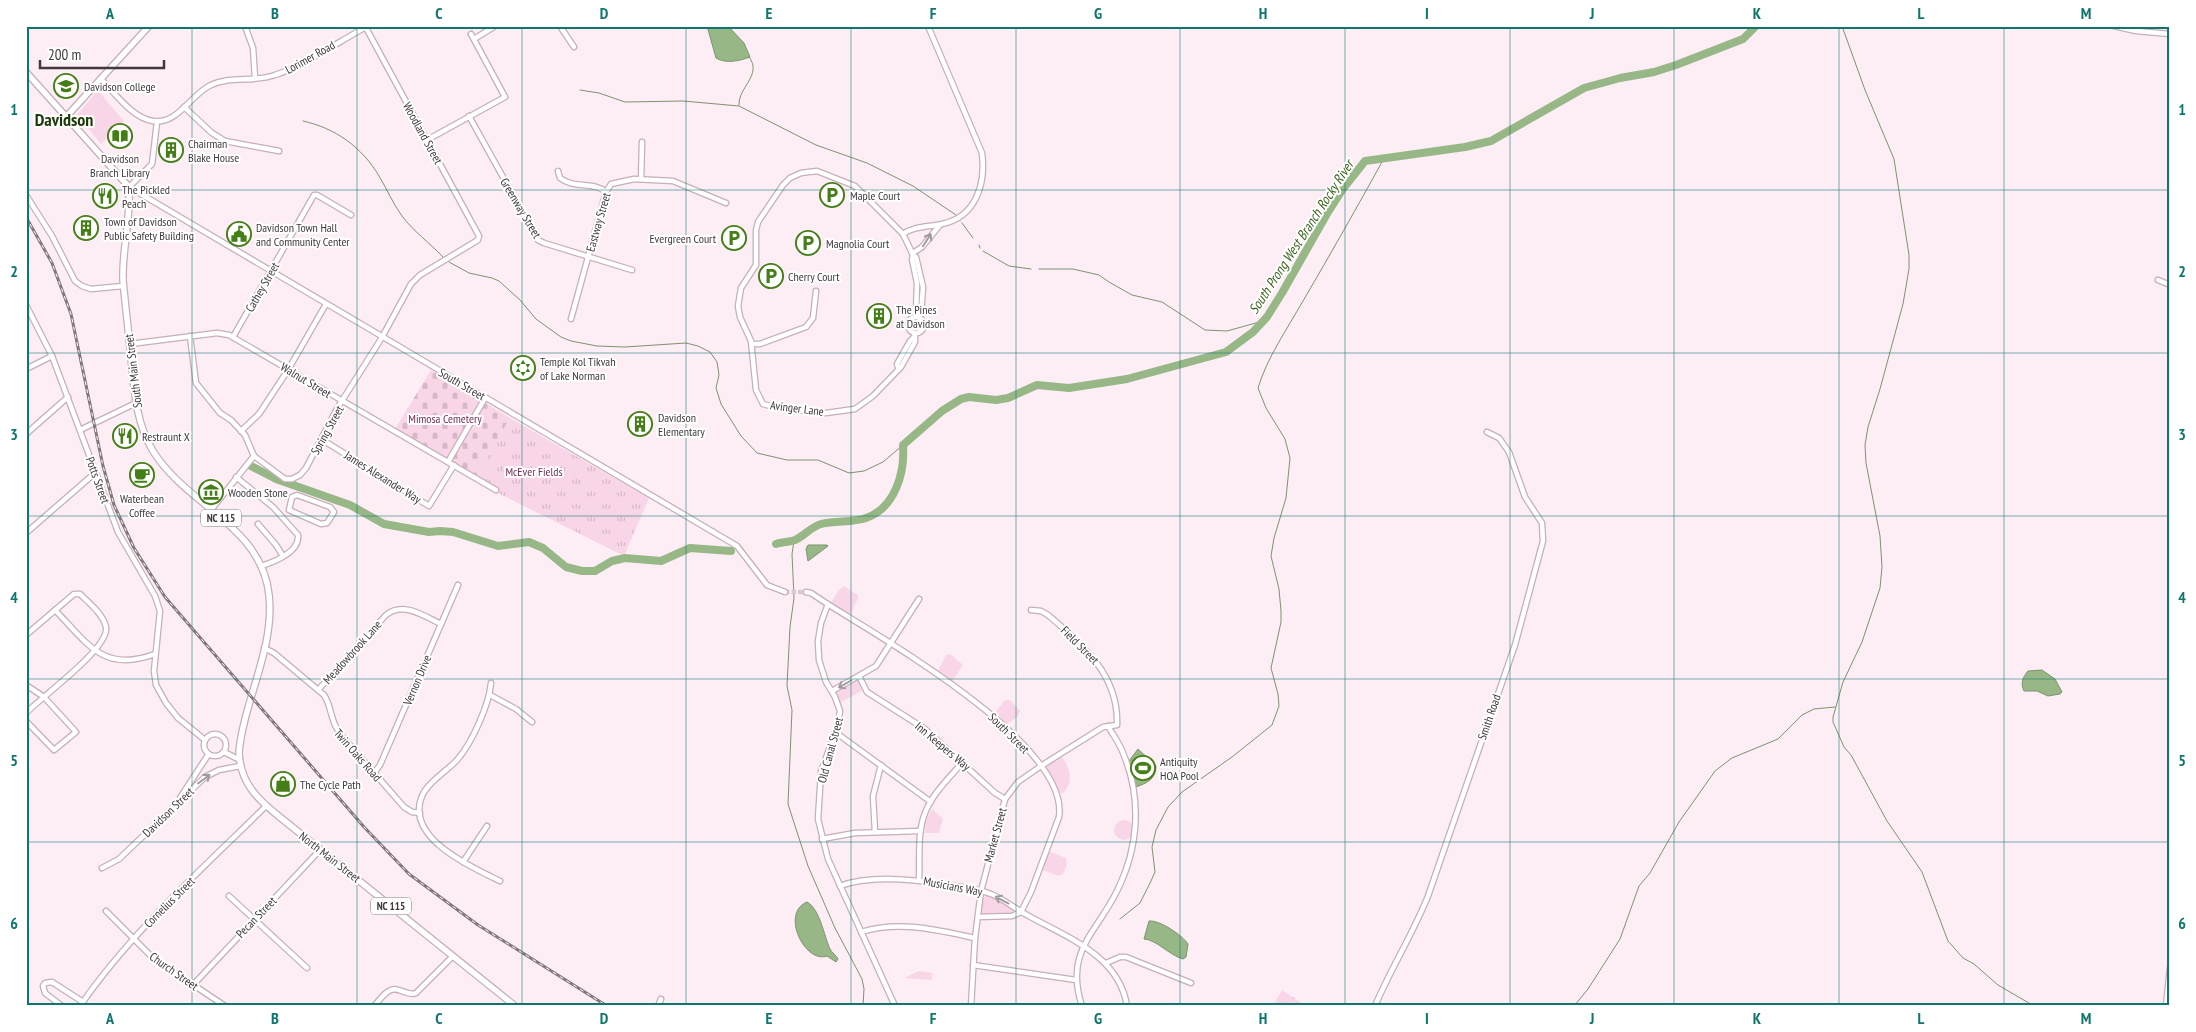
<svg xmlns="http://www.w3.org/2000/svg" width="2196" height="1032" font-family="'PT Sans Narrow',sans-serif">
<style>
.grass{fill:#f8d6e8}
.cemetery{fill:url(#cemetery-stones)}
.park{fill:url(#park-tufts)}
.water{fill:#97b886;stroke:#7d9270}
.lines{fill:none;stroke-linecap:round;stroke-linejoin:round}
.stream{stroke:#7d9270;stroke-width:1}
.river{stroke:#97b886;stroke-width:8}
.minor-tunnel{stroke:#d7cad0;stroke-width:4.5;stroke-dasharray:4.5 2;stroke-linecap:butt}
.minor-casing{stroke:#c6aeba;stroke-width:7}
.major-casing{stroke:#c6aeba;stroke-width:8}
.minor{stroke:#fff;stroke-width:4.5}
.major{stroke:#fff;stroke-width:5.5}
.rail-casing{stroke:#81767c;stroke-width:3}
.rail{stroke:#fff;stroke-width:1;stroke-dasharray:4;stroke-linecap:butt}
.oneway{stroke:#a09c9e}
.grid{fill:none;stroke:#0f766e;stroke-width:1;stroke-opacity:0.55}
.labels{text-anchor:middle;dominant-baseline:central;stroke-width:4;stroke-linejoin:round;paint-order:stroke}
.shield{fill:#fff;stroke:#7a7477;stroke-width:1}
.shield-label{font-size:11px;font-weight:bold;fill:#41383d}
.street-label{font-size:12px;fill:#41383d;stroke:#fff}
.poi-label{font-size:12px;fill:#41383d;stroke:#fff;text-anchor:start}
.park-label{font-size:12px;fill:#722e58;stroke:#fff}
.water-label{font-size:14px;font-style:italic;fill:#3a631e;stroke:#fff}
.district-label{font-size:18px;font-weight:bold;fill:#1d3809;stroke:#fff}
.neatline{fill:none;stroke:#0f766e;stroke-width:2}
.grid-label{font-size:16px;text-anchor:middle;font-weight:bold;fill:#0f766e}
</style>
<defs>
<pattern id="cemetery-stones" width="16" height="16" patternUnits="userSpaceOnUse" patternTransform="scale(1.25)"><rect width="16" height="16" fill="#f8d6e8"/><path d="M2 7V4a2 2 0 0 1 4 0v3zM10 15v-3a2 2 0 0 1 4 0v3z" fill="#d6b8c8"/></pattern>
<pattern id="park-tufts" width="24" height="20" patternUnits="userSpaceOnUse" patternTransform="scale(1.25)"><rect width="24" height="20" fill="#f8d6e8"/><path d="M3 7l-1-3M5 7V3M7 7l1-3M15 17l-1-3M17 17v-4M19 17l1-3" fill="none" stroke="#d6b8c8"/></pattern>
</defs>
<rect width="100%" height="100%" fill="#fdeef5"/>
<g class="grass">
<polygon points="99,89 104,98 124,121 101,144 77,115"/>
<polygon points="844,586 859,596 851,613 847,614 831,603 838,591"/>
<polygon points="950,654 963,665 952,681 938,671 946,655"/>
<polygon points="854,680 858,680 862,691 841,702 838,702 834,692"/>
<polygon points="1005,700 1010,700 1020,711 1018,716 1006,725 994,714"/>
<path d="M1060 757 1063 758C1070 769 1074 783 1063 793H1060L1046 767Z"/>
<polygon points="932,809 943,819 939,833 925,833 925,822"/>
<circle cx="1124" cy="830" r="10"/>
<polygon points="1051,852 1066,858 1067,865 1063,874 1059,876 1042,870 1049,853"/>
<polygon points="985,895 988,895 1015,909 1014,913 982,914 982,903"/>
<polygon points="919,971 933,973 931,980 904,978"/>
</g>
<g class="cemetery">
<polygon points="431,370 510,418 476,476 395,429"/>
<polygon points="1282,990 1306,1006 1273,1006"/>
</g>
<polygon class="park" points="510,418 649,498 624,556 498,493 499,488 476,476"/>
<g class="water">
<path d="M707 26H728L744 43 750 57C739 61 726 64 716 58Z"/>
<polygon points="808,545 827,545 828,546 808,561 806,549"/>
<path d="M2042 670 2055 679 2062 692 2060 694 2048 696 2037 691H2024C2020 683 2023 677 2028 671Z"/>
<path d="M1138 749 1156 766C1156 779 1147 783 1136 787L1129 761Z"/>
<path d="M807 902C820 909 824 936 830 949 832 953 836 955 838 959L836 962 827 956C805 964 780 913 807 902Z"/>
<path d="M1149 921C1160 920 1182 935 1188 944L1186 957 1183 959C1169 955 1157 940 1144 939Z"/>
</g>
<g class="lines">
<g class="stream">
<polyline points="1842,26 1865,90 1894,159 1909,255 1909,269 1903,304 1880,389 1868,427 1865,445 1866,463 1880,536 1882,567 1880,588 1862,642 1843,682 1833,717 1833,722 1844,747 1851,755 1887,821 1922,872 1948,941 1963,958 1974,964 1998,985 2034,1006"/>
<polyline points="580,90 599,93 625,102 683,101 739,106 816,145 867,163 913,186 956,215"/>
<path d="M739 105C738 87 763 75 749 57"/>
<path d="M303 121C335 128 362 147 379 176 387 189 393 204 402 216 413 231 430 243 443 257"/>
<polyline points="959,220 960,221"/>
<polyline points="962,223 973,238"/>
<polyline points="979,245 980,248"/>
<polyline points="983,251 1009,266 1031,269"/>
<polyline points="449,262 469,273 492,278 499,281 520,300 536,319 561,337 571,341 597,346 625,347 686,343 698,346 710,352 717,362 719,375 716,388 721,404 741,436 757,453 787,460 818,460 849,473 864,471 883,462 903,445"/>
<polyline points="1039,269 1073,269 1099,275 1109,282 1132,295 1162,302 1205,330 1227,331 1263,321"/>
<polyline points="794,541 792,554 794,598 790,627 787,686 792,710 788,804 808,866 835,928 862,979 864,989 863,1006"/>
<path d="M1120 919 1140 903 1151 881 1155 872 1152 847 1156 830 1168 807 1182 792 1232 757 1272 725 1279 706 1278 694 1271 668 1281 622V611L1279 589 1271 556 1274 538 1286 498 1290 458 1285 439 1266 408 1258 388C1267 358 1287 329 1303 301 1330 255 1356 209 1382 162L1387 157"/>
<polyline points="1574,1006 1588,989 1620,939 1639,886 1650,873 1679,822 1715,771 1732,758 1778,739 1802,715 1814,709 1835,707"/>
</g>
<g class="river">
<polyline points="249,465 276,479 350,505 384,524 429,532 440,531 453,532 498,546 529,542 543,548 566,567 582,571 595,571 612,561 625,558 661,561 690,548 731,551"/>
<path d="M776 544C782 542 790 542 795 540 804 536 811 527 821 524 836 520 852 523 866 518 895 508 905 473 903 445L942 411 961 399 969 397 996 400 1008 398 1037 385 1069 388 1127 379 1226 352 1253 332 1267 317 1282 293 1328 212 1342 190 1365 161 1465 147 1491 141 1584 88 1620 78 1654 72 1676 65 1743 39 1756 26"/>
</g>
<polyline class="minor-tunnel" points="785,592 806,592"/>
<defs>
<g id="minor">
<polyline points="245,26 253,48 255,78"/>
<polyline points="560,26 574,47"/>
<polyline points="2114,26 2136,31 2170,34"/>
<polyline points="474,39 495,26"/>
<path d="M101 79C115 93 132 118 153 121 177 125 190 96 209 86 230 75 253 83 275 75 304 66 338 42 366 27"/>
<polyline points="184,107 212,133 225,141 279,151"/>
<polyline points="469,116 538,240 544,243 632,270"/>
<polyline points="157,122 152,164 129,187 737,546 767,585 785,592"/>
<polyline points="427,140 505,97 471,34"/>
<path d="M558 171 560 178C574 189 593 181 606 192"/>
<polyline points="641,179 642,142"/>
<polyline points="26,195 52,236 75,281 82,286 91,289 123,286"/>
<path d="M903 234C914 226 929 227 942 224 976 217 986 184 982 153L928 26"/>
<polyline points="913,253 922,247 939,226"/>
<polyline points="913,255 912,259 917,283 916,313 918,316"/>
<polyline points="2158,280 2170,285"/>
<polyline points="26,305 52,356 118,532 155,596 160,611 154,671 156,685 166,703 178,718 205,740"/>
<circle cx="916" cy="325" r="8"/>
<polyline points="571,319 606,192 611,184 634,179 673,181 726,203"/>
<polyline points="915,333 915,342 901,367 873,396 855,409 826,413 777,408 763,404 756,390 751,341 740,317 738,306 741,288 756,265 756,230 758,222 783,185 790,178 801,173 817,171 855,186 903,234 913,255 916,257 923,287 921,314 918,317"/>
<polyline points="190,336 196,383 220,413 231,420 245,435 254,456 285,479 292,479 300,475 306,468 338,407 381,339 411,284 420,275 478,240 479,236 365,26"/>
<polyline points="233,337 314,195 317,195 351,215"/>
<polyline points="130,344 217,333 229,335 496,490"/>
<polyline points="752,344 760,344 806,327 813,318 816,291"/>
<polyline points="898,367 897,364 910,341 914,337"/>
<polyline points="26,369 52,356"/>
<polyline points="80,430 136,403"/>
<polyline points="241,431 259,414 288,370 326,304"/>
<polyline points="26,434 68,397"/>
<polyline points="321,439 429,506 454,465"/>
<polyline points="448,462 485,398"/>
<path d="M236 477 273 507 298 535C300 552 274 562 261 566"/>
<polygon points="297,495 330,507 334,512 327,523 321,524 289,510 292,497"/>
<polyline points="211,510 254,456"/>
<polyline points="258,524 276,545 283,556"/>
<polyline points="26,533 95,473"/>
<path d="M806 592 811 593 826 603C881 638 1070 744 1059 817L1031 892 1021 912 1012 916 978 917"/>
<polyline points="828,604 821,623 818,641 819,660 826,682 835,697 840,711 838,724 821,772 818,819 828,859 895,1006"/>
<path d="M55 610C88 644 103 673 155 654"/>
<path d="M26 635 74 594H80C89 603 103 614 106 627 110 648 41 697 26 713"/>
<path d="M264 648 274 653 324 695C333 709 329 720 341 735L404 807 412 812 420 813"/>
<polyline points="859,676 867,692 925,729 995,793 1005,799"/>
<path d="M491 683C489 705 472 743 457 760 447 771 432 779 424 792 400 836 471 867 500 881"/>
<polyline points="26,685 44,697 76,732 54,750 26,721"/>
<path d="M318 690 386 615C403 601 424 616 441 624"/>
<polyline points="832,691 876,666 919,599"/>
<polyline points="490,695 516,709 532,722"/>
<polyline points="835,732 931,802"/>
<circle cx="215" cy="745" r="11"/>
<polyline points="224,752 240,760"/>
<polyline points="374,773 380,765 458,585"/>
<polyline points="180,798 208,755"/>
<polyline points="875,832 873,796 881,765"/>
<polyline points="822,839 855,833 920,831"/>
<polyline points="463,862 487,826"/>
<polyline points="102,868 119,859 205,777 219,770 240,766"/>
<path d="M919 880C920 858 917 833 925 813 932 794 950 777 963 762"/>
<path d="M840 886C874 873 926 881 961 887 971 889 982 890 991 894 1004 899 1015 909 1027 915 1066 937 1119 955 1127 1006"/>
<polyline points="229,896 307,968"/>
<polyline points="106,911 153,958 225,1006"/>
<path d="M861 932C899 920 937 930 975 938"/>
<polyline points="1106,963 1120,957 1126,957 1191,983"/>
<polyline points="973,965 1076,980"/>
<polyline points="193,985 320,850"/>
<polyline points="62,1006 45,993 43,986 45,983 52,982 83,1002"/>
<path d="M80 1006C132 931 201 870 266 806"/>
<path d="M374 1006C379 1001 383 994 389 991 398 985 407 997 416 993L453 956"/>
<polyline points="658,1006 661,999"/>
<path d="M971 1006 975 938 981 891 1005 799 1018 782 1041 766 1103 727 1117 725C1119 675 1083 645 1048 615L1041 611 1031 610"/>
<path d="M1082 1006C1064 951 1096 934 1117 891 1139 847 1142 798 1123 753 1120 744 1113 735 1108 726"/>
<path d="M1375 1006C1391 968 1413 934 1428 896L1515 645 1543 541 1542 523 1525 497 1509 452 1499 438 1487 432"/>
<polyline points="2166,1006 2170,968"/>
</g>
<g id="major">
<path d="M26 72 129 187C131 219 122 249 123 280 125 303 128 326 130 348 134 383 134 420 153 451 186 505 262 526 269 595 275 648 244 700 239 752 240 783 258 800 281 818L515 1006"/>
<polyline points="66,117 149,26"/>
</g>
</defs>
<use href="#minor" class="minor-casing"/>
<use href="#major" class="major-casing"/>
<use href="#minor" class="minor"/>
<use href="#major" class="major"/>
<defs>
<polyline id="rail" points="26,217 52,263 71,314 103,466 114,505 134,548 165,597 364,827 409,874 478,925 607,1006"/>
</defs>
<use href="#rail" class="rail-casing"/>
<use href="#rail" class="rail"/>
</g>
<defs><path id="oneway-shaft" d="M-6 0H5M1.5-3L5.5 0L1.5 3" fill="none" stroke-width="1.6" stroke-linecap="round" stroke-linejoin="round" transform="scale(1.25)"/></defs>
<g class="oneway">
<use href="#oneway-shaft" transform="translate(927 240) rotate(-57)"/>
<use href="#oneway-shaft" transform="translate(845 684) rotate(150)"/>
<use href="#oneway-shaft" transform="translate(204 779) rotate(-37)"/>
<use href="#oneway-shaft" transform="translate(1002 900) rotate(-152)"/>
</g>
<path class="grid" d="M192 26V1006M357 26V1006M522 26V1006M686 26V1006M851 26V1006M1016 26V1006M1180 26V1006M1345 26V1006M1510 26V1006M1674 26V1006M1839 26V1006M2004 26V1006M26 190H2170M26 353H2170M26 516H2170M26 679H2170M26 842H2170"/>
<defs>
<symbol id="university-ring" viewBox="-11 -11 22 22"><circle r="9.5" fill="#fff" stroke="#447e17" stroke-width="1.5"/><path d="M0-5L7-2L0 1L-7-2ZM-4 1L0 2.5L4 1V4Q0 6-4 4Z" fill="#447e17"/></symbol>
<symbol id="library-ring" viewBox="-11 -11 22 22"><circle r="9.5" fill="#fff" stroke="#447e17" stroke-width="1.5"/><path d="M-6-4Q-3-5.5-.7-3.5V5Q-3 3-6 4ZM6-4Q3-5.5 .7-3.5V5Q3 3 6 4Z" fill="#447e17"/></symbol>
<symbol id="building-ring" viewBox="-11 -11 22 22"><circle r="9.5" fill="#fff" stroke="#447e17" stroke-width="1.5"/><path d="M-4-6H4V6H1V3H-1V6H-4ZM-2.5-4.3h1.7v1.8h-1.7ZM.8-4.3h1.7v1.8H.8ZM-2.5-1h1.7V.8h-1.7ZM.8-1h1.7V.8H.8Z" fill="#447e17"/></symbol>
<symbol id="parking-ring" viewBox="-11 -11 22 22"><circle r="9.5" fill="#fff" stroke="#447e17" stroke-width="1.5"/><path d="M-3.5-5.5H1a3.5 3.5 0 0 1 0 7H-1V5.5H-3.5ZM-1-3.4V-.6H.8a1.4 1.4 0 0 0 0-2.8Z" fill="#447e17"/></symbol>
<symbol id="restaurant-ring" viewBox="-11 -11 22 22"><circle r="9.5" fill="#fff" stroke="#447e17" stroke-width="1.5"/><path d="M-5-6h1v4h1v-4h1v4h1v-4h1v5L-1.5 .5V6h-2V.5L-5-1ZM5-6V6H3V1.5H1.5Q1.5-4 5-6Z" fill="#447e17"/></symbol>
<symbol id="civic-ring" viewBox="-11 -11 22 22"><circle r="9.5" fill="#fff" stroke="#447e17" stroke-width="1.5"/><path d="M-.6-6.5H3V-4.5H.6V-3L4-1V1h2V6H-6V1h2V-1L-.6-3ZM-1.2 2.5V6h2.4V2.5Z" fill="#447e17"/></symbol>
<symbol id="synagogue-ring" viewBox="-11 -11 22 22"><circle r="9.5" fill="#fff" stroke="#447e17" stroke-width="1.5"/><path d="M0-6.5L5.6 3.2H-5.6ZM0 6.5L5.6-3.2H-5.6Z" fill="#447e17"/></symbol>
<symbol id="cafe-ring" viewBox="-11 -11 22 22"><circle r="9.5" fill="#fff" stroke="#447e17" stroke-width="1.5"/><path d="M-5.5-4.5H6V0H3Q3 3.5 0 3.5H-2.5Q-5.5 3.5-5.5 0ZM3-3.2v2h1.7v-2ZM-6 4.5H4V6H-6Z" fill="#447e17"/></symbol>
<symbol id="museum-ring" viewBox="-11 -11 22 22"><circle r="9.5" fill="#fff" stroke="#447e17" stroke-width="1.5"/><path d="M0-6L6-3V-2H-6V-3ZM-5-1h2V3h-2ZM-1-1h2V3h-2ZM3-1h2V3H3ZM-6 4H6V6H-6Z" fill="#447e17"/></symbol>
<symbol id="stadium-ring" viewBox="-11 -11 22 22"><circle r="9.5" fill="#fff" stroke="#447e17" stroke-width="1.5"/><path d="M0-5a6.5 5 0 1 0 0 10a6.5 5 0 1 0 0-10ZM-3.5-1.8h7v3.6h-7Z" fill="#447e17"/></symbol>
<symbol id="shop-ring" viewBox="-11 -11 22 22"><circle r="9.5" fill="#fff" stroke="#447e17" stroke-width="1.5"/><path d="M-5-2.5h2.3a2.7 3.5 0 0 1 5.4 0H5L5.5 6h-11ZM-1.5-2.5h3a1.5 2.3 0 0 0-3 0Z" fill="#447e17"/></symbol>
</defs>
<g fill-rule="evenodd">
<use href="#university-ring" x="52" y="72" width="28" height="28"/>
<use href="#library-ring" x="106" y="122" width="28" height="28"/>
<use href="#building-ring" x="157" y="136" width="28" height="28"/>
<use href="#parking-ring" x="818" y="181" width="28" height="28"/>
<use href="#restaurant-ring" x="91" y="182" width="28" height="28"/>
<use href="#building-ring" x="72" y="214" width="28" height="28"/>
<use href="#civic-ring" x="225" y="220" width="28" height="28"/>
<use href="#parking-ring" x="720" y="224" width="28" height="28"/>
<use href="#parking-ring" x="794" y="229" width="28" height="28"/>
<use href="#parking-ring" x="757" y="262" width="28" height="28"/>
<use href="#building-ring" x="865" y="302" width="28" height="28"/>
<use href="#synagogue-ring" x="509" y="354" width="28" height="28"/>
<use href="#building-ring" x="626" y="410" width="28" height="28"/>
<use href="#restaurant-ring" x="111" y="422" width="28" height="28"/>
<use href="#cafe-ring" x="128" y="461" width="28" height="28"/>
<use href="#museum-ring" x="197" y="478" width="28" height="28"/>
<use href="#stadium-ring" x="1129" y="754" width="28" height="28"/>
<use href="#shop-ring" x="269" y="770" width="28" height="28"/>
</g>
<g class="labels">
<g class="shield">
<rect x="201" y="509.5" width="40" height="17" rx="4"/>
<rect x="371" y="897.5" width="40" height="17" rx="4"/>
</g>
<g class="shield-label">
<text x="221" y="518">NC 115</text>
<text x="391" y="906">NC 115</text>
</g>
<g class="street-label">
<text transform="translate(310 57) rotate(-29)">Lorimer Road</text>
<text transform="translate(423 133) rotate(61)">Woodland Street</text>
<text transform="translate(521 208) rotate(59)">Greenway Street</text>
<text transform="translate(598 222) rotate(-74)">Eastway Street</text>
<text transform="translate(262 287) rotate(-60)">Cathey Street</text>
<text transform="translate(133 371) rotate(-97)">South Main Street</text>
<text transform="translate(306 380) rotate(31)">Walnut Street</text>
<text transform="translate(462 384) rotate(30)">South Street</text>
<text transform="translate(797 408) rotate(7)">Avinger Lane</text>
<text transform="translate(327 430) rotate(-61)">Spring Street</text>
<text transform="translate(383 477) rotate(32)">James Alexander Way</text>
<text transform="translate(98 480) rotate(70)">Potts Street</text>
<text transform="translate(1080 645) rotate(45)">Field Street</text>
<text transform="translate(352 652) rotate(-48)">Meadowbrook Lane</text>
<text transform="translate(417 680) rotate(-67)">Vernon Drive</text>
<text transform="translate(1489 717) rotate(-71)">Smith Road</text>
<text transform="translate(1009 733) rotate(45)">South Street</text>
<text transform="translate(943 746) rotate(40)">Inn Keepers Way</text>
<text transform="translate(830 750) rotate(-75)">Old Canal Street</text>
<text transform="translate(358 755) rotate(49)">Twin Oaks Road</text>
<text transform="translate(168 812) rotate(-44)">Davidson Street</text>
<text transform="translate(995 835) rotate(-75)">Market Street</text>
<text transform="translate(330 857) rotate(38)">North Main Street</text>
<text transform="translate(953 886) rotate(11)">Musicians Way</text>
<text transform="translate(169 902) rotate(-45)">Cornelius Street</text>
<text transform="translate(256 917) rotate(-46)">Pecan Street</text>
<text transform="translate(174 971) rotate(35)">Church Street</text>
</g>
<g class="poi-label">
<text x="84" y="86">Davidson College</text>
<text x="188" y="143">Chairman<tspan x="188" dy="14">Blake House</tspan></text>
<text x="120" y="158" text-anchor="middle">Davidson<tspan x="120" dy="14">Branch Library</tspan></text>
<text x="122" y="189">The Pickled<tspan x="122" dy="14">Peach</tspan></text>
<text x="850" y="195">Maple Court</text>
<text x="104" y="221">Town of Davidson<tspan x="104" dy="14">Public Safety Building</tspan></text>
<text x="256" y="227">Davidson Town Hall<tspan x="256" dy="14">and Community Center</tspan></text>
<text x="716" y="238" text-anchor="end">Evergreen Court</text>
<text x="826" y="243">Magnolia Court</text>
<text x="788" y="276">Cherry Court</text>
<text x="896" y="309">The Pines<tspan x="896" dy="14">at Davidson</tspan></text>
<text x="540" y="361">Temple Kol Tikvah<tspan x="540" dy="14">of Lake Norman</tspan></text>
<text x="658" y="417">Davidson<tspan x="658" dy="14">Elementary</tspan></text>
<text x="142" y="436">Restraunt X</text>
<text x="228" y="492">Wooden Stone</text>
<text x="142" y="498" text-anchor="middle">Waterbean<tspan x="142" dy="14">Coffee</tspan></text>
<text x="1160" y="761">Antiquity<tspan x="1160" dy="14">HOA Pool</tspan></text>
<text x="300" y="784">The Cycle Path</text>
</g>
<g class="park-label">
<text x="445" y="418">Mimosa Cemetery</text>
<text x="534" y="471">McEver Fields</text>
</g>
<g class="water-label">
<text transform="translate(1301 237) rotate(-57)">South Prong West Branch Rocky River</text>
</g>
<g class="district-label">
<text x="64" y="119">Davidson</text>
</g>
</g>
<rect width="2196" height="1032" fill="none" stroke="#ffffff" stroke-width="55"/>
<path d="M40 60v8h124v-8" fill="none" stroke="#41383d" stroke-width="2.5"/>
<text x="48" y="60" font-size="15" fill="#41383d" stroke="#ffffff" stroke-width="4" paint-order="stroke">200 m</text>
<rect x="28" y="28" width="2140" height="976" class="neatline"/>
<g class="grid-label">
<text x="110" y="19">A</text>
<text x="275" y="19">B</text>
<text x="439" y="19">C</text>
<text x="604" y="19">D</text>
<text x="769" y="19">E</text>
<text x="933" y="19">F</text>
<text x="1098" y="19">G</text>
<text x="1263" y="19">H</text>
<text x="1427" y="19">I</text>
<text x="1592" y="19">J</text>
<text x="1757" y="19">K</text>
<text x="1921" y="19">L</text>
<text x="2086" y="19">M</text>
<text x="14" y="115">1</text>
<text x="2182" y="115">1</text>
<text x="14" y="277">2</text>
<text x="2182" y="277">2</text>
<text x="14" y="440">3</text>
<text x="2182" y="440">3</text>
<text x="14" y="603">4</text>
<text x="2182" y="603">4</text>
<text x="14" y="766">5</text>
<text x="2182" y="766">5</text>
<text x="14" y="929">6</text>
<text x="2182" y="929">6</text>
<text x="110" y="1024">A</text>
<text x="275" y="1024">B</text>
<text x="439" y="1024">C</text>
<text x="604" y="1024">D</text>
<text x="769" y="1024">E</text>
<text x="933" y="1024">F</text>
<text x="1098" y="1024">G</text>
<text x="1263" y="1024">H</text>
<text x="1427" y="1024">I</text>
<text x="1592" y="1024">J</text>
<text x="1757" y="1024">K</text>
<text x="1921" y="1024">L</text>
<text x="2086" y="1024">M</text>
</g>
</svg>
